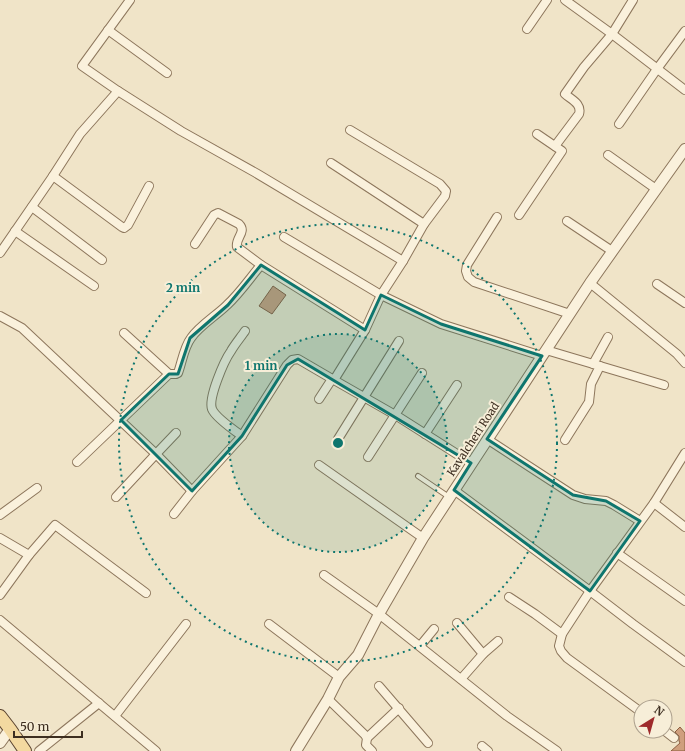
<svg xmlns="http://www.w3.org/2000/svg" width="685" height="751" font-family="Merriweather,serif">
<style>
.building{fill:#cf9f7d;stroke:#8d5f41}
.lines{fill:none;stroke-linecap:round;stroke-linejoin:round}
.service-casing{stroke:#8d765c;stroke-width:6}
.minor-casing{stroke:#8d765c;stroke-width:10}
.tertiary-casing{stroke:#8d765c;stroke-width:12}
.primary-casing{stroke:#5b4430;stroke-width:14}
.service{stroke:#faf1dc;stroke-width:4}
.minor{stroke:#faf1dc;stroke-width:8}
.tertiary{stroke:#faf1dc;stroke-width:10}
.primary{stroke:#f3d9a0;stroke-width:12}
.marked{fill:#0f766e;fill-opacity:0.2;stroke:#0f766e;stroke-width:3;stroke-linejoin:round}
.ring{fill:none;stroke:#0f766e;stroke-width:2;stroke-dasharray:2 4}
.labels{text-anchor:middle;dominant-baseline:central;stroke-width:4;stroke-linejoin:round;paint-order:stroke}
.street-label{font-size:11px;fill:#3d2e20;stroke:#f7eed8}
.centre{fill:#0f766e;stroke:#f7eed8;stroke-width:2}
.ring-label{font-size:12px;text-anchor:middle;font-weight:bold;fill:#0f766e;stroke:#f7eed8;stroke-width:4;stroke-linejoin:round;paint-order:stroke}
</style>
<rect width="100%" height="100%" fill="#f0e4c8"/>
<g class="building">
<polygon points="273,286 286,295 272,314 259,306"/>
<polygon points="680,727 685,733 685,751 671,751 680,743 679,741 679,736 675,732"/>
</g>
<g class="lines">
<defs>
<polyline id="service" points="418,476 449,497"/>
<g id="minor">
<polyline points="565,0 612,34 685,90"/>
<polyline points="527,29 547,0"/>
<polyline points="108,30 167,73"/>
<polyline points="118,91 181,131 256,173 403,261"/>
<polyline points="619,124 657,69 685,31"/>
<path d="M555 146 579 114C582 104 572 100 565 94L584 67 612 34 633 0"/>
<polyline points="608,155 656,189"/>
<polyline points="331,163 424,224"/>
<polyline points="53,176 122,227 124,228 128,225 149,186"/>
<polyline points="32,207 102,260"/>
<polyline points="519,215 562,151 537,134"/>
<polyline points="497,217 467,265 466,271 468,277 474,282 570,314"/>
<polyline points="567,221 612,251"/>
<polyline points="15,231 94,286"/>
<polyline points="284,237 381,295 441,324 542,356"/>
<path d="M195 244 214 215 218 213 239 224C247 232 235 238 237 247L261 265"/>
<polyline points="0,253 53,176 80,134 118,91 82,66 130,0"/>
<polyline points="590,283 677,354 685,363"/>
<polyline points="657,284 685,303"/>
<polyline points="0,316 22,328 156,454 192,491"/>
<polyline points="546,350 664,385"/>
<polyline points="593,364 608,337"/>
<path d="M169 374H176L178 373C182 362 184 347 191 338 199 326 217 315 227 305 240 293 250 278 261 265L365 330"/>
<polyline points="334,380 397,416 471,463"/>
<polyline points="319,399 332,379"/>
<polyline points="425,434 457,385"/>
<path d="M242 436C235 431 215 417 212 409 208 398 224 361 231 351 235 344 241 337 245 331"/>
<polyline points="338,439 399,341"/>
<polyline points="487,439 573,495 585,499 606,501 614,505 640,521"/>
<polyline points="565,440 589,402 591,384 600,366"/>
<polyline points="368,457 422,373"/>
<polyline points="77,462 169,374 124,333"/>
<polyline points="319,465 423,538"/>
<polyline points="454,490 590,591 633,624 685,662"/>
<polyline points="116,497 156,454 176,433"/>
<polyline points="654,503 685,527"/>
<polyline points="174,514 192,491 242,436 287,365 292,360 298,359 334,380 365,330 381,295 403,261 424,224 445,196 446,191 440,184 350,130"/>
<polyline points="0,515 37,488"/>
<polyline points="0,538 29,555 55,525 146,593"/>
<polyline points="617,553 685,601"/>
<polyline points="324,575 379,614 507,716 557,751"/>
<polyline points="0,595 29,555"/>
<polyline points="509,597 535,614 562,634"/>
<polyline points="0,620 156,751"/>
<polyline points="457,623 483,654 461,679"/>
<polyline points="269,624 339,677"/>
<polyline points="420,646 434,629"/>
<polyline points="483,654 498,641"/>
<polyline points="379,686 428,743"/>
<polyline points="328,699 365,735 367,738 366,745 372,751"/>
<polyline points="641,712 567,658 561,651 559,646 562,634 590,591 654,503 685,453"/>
<polyline points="115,716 186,624"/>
<polyline points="665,731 674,738"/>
<polyline points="367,738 399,708"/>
<polyline points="482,746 488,751"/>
<polyline points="39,751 99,703"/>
</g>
<g id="tertiary">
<polyline points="0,743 10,729"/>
<polyline points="296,751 328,699 339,677 358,655 379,614 423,538 590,283 660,184 685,149"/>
</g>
<polyline id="primary" points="0,716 10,729 25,751"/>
</defs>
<use href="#service" class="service-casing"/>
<use href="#minor" class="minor-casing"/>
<use href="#tertiary" class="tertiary-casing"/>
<use href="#primary" class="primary-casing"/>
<use href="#service" class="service"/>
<use href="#minor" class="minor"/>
<use href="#tertiary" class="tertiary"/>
<use href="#primary" class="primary"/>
</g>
<path class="marked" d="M261 265 365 330 381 295 441 324 542 356 487 439 573 495 606 501 640 521 590 591 454 490 471 463 298 359 287 365 242 436 192 491 121 420 169 374H178L190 338 228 305Z"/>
<circle cx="338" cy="443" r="109" fill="#0f766e" fill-opacity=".12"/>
<g class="ring">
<circle cx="338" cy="443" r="109"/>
<circle cx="338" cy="443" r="219"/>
</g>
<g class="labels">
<g class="street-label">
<text transform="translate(473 439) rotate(-57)">Kavalcheri Road</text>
</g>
</g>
<circle cx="338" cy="443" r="6" class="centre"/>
<g class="ring-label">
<text x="183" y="292">2 min</text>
<text x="261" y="370">1 min</text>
</g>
<g transform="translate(653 719) rotate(37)"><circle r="19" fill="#f7eed8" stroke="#ada18e"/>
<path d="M0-3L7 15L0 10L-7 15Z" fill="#9e2a2b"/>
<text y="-6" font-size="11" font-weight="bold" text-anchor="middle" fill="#3d2e20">N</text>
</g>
<path d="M14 731v6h68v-6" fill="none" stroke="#3d2e20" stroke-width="2"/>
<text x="20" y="731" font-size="12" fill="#3d2e20" stroke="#f7eed8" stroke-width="3" paint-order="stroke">50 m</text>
</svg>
